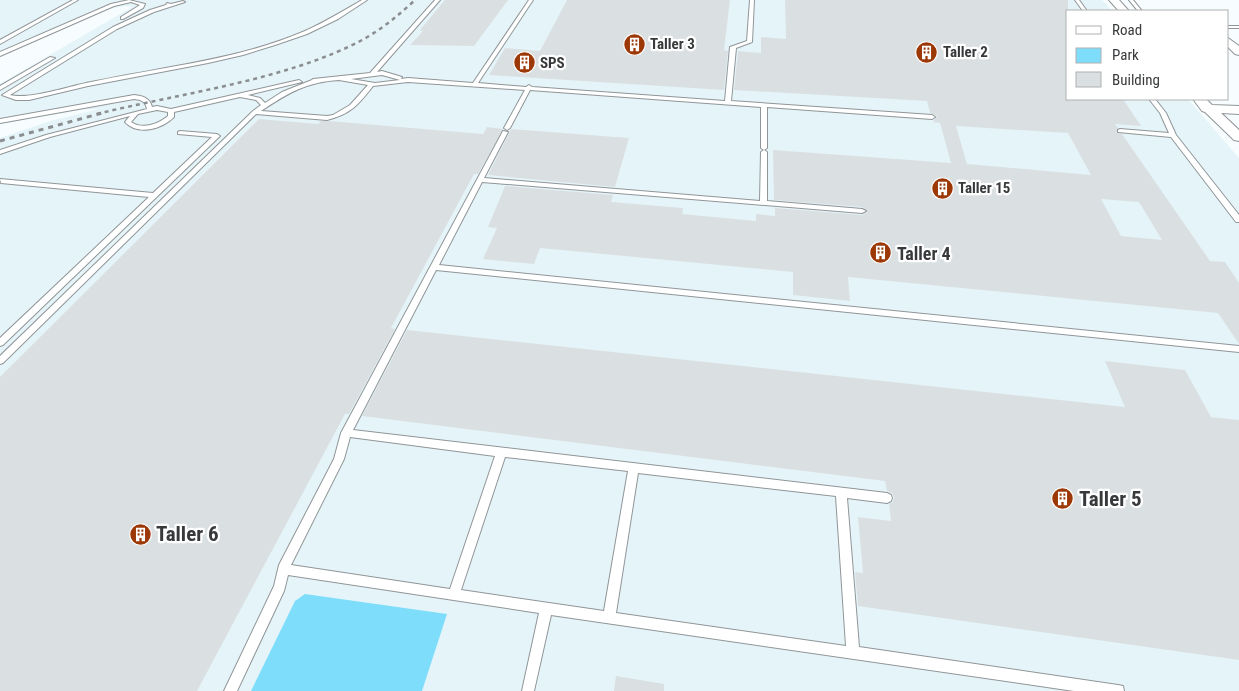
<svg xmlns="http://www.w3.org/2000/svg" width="1239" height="691" font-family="'Roboto Condensed',sans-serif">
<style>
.built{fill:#e5f4f9}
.green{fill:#7eddfb}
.building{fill:#dae0e2;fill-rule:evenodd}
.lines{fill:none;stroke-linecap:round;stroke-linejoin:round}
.lane-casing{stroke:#909597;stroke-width:2}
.street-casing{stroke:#909597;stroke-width:2}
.lane{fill:#fff;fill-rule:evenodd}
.street{fill:#fff;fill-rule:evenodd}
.rail-far1{stroke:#8b8e90;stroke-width:2.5;stroke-dasharray:4 4;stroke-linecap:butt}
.rail{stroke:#8b8e90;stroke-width:3;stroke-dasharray:5 5;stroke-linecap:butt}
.labels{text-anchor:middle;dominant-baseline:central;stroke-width:4.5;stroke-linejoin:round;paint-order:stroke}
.far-poi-label{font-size:15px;font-weight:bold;fill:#37393a;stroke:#fff;text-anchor:start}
.poi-label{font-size:18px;font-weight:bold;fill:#37393a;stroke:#fff;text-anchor:start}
.near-poi-label{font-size:21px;font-weight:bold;fill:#37393a;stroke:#fff;text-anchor:start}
</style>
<rect width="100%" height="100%" fill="#f7fdff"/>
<polygon class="built" points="0,0 1102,0 1112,11 1068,11 1068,99 1188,99 1239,158 1239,691 0,691 0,138 50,121 99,109 80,110 0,124 0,84 132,7 125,6 109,9 0,57"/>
<polygon class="green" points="305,594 447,614 422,691 251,691 295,601"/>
<g class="building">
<polygon points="445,0 508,0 474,46 410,45 423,31 420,30"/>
<polygon points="567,0 730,0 724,50 728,51 724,90 489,75 505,48 540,51"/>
<path d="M785 0H1068V99H1123L1141 126 1115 124 1118 128 1117 133 1122 134 1210 261 1225 262 1239 283V344L1218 313 848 277 850 301 793 295V272L540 248 534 264 483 259 497 228 488 227 505 186 613 195 611 202 683 208 682 214 756 221V214L775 216V208L862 215 868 212 862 207 774 200 773 150 951 163 940 123 933 122 937 116 930 113 927 101 734 90 738 51 761 53V37L786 39ZM956 126 1068 133 1091 175 967 164ZM1101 199 1139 202 1162 240 1121 236Z"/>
<polygon points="259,119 318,124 321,121 329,121 483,134 487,127 503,129 478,174 474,174 391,328 395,329 349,414 345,414 197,691 0,691 0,377"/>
<polygon points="511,129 629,138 615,187 488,175"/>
<polygon points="407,330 1125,407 1105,361 1185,370 1211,417 1239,420 1239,660 858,606 855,572 863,573 858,517 891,521 889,504 893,502 894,497 892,493 887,491 885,481 362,416"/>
<polygon points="616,676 664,684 664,691 614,691"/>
</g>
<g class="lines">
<defs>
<g id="lane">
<polygon points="73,0 78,0 0,44 0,40"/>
<polygon points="129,0 145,4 143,8 123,19 121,19 121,17 140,5 131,2 114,6 0,56 0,52 111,4"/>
<path d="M362 0H367L338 19 307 34 275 45 243 55 208 63 88 86 29 100H16L2 95 113 27 150 10 166 5 167 3 171 4 183 1 185 2 154 12 117 29 10 95C30 100 69 86 91 82 162 67 238 60 305 31 325 22 343 11 362 0Z"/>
<path d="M435 0H440L377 72 382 71 402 77 401 79 408 78 473 83 529 0H533L478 83 526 87 529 85 532 87 725 101 730 47 747 41 750 0H754L752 42 736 48 731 101 932 115 935 117 932 119 767 107V148L764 150 761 148V107L530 90 510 128 507 130 504 128 525 90 408 82 373 86C358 105 351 114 327 120L256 114 3 363 0 364V356L253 111 261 105 256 100 240 97 174 112V117C162 129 138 136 125 122L130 116 50 137 0 154V150L46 135 147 109 145 103 140 100 134 99 0 123V119L134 95C143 96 150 98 152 107L157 106 171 109 299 80 302 82 248 95 260 98 265 103 282 92 312 80 313 79 370 73ZM382 75 400 80 375 83 351 79ZM339 80 368 85 350 105 333 115 327 116 261 111C288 93 306 82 339 80ZM157 110 168 112V116C158 124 143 130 131 122L138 114Z"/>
<polygon points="1075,0 1079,0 1087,11 1083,11"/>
<polygon points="1129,0 1133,0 1142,11 1138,11"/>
<rect x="1228" y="26" width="11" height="2"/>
<polygon points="50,57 55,58 0,90 0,86"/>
<polygon points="1149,99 1155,99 1166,113 1176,135 1239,215 1239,222 1236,222 1171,137 1118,132 1118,130 1120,129 1169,133 1160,113"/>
<polygon points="180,131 217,134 220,136 3,345 0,346 0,338 149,197 1,183 0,179 153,193 212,137 178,134 178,132"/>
<path d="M503 131 508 132 484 178 760 201 761 152 764 150 767 152V201L862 209 866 211 862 213 482 182 439 265 1239 346V352L436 270 353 430 887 493 891 495 892 498 891 501 887 503 847 498 859 647 1118 685 1123 686 1124 691H1074L551 615 534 691H522L539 613 288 575 284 591 237 691H224L274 586 279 565 334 459 341 433ZM350 437 495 456 450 589 291 565 344 459ZM505 457 628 471 604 611 461 590ZM638 473 836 496 846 646 616 613Z"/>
</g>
<g id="street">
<polygon points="1109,0 1119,0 1129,11 1119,11"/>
<polygon points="1228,38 1239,46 1239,55 1235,54 1228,47"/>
<polygon points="1193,99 1206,99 1212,105 1239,106 1239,114 1221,113 1239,130 1239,141 1234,140 1205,112 1202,111"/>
</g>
</defs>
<use href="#lane" class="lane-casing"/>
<use href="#street" class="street-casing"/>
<use href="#lane" class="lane"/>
<use href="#street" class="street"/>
<path class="rail-far1" d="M97 114C181 93 288 80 364 39 383 28 399 15 415 0"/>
<polyline class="rail" points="0,141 102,113"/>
</g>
<defs>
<symbol id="building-disc" viewBox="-11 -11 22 22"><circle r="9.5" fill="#9c3706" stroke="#fff"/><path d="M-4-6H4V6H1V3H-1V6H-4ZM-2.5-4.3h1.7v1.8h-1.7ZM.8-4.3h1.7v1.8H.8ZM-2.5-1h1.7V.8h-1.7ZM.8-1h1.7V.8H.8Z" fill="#fff"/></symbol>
</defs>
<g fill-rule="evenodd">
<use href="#building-disc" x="622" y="32" width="25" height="25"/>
<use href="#building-disc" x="914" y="40" width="25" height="25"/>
<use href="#building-disc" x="512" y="50" width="25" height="25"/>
<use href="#building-disc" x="930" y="176" width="25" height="25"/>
<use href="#building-disc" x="868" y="240" width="25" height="25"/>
<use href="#building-disc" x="1050" y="486" width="25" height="25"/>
<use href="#building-disc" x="128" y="522" width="25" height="25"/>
</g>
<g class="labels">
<g class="far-poi-label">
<text x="650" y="44">Taller 3</text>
<text x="943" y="52">Taller 2</text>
<text x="540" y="63">SPS</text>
<text x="958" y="188">Taller 15</text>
</g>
<g class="poi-label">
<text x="897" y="253">Taller 4</text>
</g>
<g class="near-poi-label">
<text x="1079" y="499">Taller 5</text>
<text x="156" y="534">Taller 6</text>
</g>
</g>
<rect x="1066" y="10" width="162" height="90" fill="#ffffff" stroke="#afb0b0"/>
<rect x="1076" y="26" width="25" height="8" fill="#ffffff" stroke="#afb0b0"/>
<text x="1112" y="35" font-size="15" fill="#37393a">Road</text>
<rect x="1076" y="48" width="25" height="15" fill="#7eddfb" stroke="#afb0b0"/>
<text x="1112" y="60" font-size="15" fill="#37393a">Park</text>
<rect x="1076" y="72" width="25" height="15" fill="#dae0e2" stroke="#afb0b0"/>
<text x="1112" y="85" font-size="15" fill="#37393a">Building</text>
</svg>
